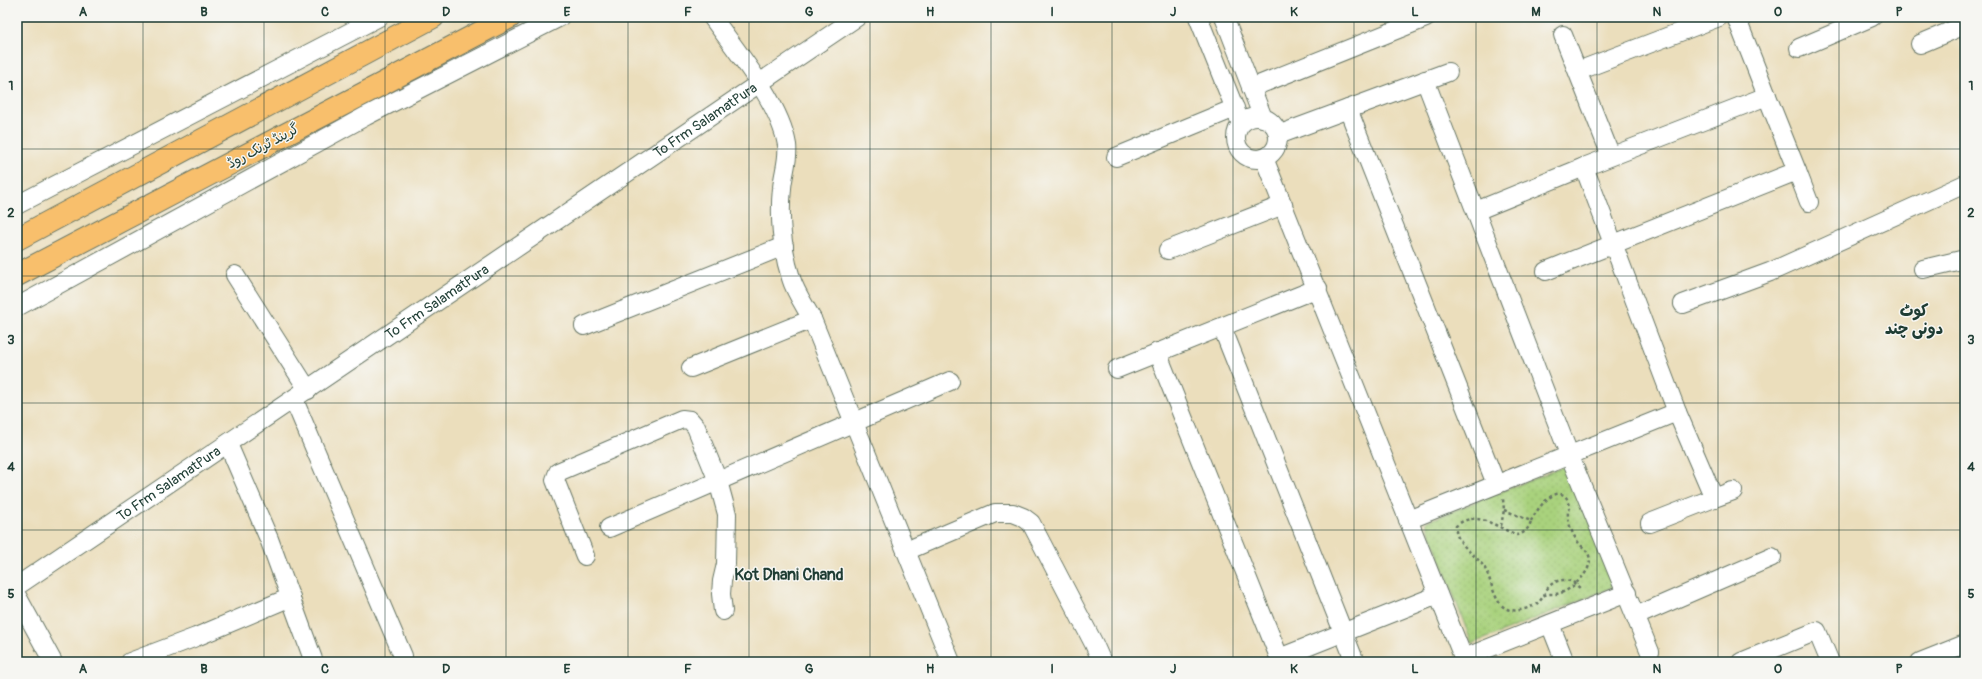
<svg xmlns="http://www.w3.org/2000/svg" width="1982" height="679" font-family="Pangolin,'Playpen Sans Arabic',sans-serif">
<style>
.green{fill:url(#green-dots);stroke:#648858}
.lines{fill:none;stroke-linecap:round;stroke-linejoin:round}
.minor-casing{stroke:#667564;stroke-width:20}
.highway-casing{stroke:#667564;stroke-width:24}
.path{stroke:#667564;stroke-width:2.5;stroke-dasharray:3 3;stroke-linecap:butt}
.minor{stroke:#fff;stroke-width:18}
.highway{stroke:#f8bf6c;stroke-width:22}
.path-bridge{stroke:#667564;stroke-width:2.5;stroke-dasharray:3 3;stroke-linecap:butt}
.grid{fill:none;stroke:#1f3d34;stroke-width:1;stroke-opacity:0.55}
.labels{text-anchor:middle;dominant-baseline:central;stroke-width:3;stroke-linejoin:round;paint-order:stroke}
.street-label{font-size:14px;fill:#1f3d34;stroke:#f6f6f2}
.quarter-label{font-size:16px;font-weight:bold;fill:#1f3d34;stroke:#f6f6f2}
.neatline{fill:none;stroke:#1f3d34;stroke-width:1.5}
.grid-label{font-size:13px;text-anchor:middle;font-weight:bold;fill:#1f3d34}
</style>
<defs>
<pattern id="green-dots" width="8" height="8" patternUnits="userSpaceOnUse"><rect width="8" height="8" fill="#a9d27d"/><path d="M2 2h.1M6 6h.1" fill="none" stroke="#91b56d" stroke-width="1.8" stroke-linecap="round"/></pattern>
</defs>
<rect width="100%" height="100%" fill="#f6f6f2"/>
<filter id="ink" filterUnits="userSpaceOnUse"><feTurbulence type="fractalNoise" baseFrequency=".025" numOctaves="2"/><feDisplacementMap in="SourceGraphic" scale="8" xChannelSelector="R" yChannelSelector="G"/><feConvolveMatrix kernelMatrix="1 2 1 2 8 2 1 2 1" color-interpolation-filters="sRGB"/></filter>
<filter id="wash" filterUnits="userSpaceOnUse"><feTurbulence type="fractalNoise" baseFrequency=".012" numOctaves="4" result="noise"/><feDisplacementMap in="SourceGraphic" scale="16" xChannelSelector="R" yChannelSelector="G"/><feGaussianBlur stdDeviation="0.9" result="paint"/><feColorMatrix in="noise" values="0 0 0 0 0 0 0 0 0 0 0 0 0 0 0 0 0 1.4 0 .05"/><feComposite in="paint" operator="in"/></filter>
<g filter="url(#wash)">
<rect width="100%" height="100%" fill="#ebdebc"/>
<polygon class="green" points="1568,465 1616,586 1472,644 1426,522"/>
</g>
<g filter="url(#ink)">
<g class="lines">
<defs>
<g id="minor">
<path d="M712 17C737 52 780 103 787 145 789 159 783 174 782 188 779 217 782 251 791 278 795 292 805 306 812 319L951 662"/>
<polyline points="1198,17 1239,119"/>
<polyline points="1224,17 1263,118"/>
<polyline points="1563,35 1611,156"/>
<polyline points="1920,44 1965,25"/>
<polyline points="1799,48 1872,17"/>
<polyline points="1578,71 1719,17"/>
<polyline points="1425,80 1569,454 1650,652"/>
<polyline points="1251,88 1426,18"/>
<polyline points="1767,96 1797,171"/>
<polyline points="1348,109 1496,484"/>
<circle cx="1257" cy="138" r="21"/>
<polyline points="1278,135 1448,72"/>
<polyline points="1116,157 1235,108"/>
<polyline points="1264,158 1465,662"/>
<polyline points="17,205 379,17"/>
<polyline points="1476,211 1584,167"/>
<polyline points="1168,250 1283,205"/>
<polyline points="1923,269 1965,259"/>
<polyline points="1546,271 1797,171 1809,202"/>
<polyline points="235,275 308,390"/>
<polyline points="1683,304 1770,272 1965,184"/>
<polyline points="17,307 366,116 560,17"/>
<polyline points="584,326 784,246"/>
<polyline points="1222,327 1355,662"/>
<polyline points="1157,352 1281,662"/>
<polyline points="691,368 812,319"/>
<polyline points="1117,369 1318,288"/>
<polyline points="294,400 403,656"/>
<polyline points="1677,412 1584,167 1767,96 1736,17"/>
<polyline points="228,444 269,539 314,662"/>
<polyline points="1408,520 1677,412 1714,498 1733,491"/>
<polyline points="1650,523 1714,498"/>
<polyline points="609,528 950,381"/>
<polyline points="906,551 995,513 1013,513 1023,517 1031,523 1094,644 1102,662"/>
<polyline points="585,556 555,480 558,472 682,419 690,420 696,427 718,481 727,514 726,564 722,581 721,594 723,611"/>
<path id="s1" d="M17 586 857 17"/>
<polyline points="17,596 53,662"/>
<polyline points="1636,616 1772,557"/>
<polyline points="1550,624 1565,662"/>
<polyline points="1279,658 1438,595"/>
<polyline points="1464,658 1627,593"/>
<polyline points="130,662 196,637 291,597"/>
<polyline points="1741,662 1817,631 1830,662"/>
<polyline points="1920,662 1965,644"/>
</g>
<g id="highway">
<polyline points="17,239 433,17"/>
<polyline points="17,275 510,17"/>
</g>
</defs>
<use href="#minor" class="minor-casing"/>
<use href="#highway" class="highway-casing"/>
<g class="path">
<path d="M1504 510 1531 521C1529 528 1525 533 1518 535 1498 529 1476 508 1456 526 1454 544 1475 553 1484 567 1492 579 1493 603 1507 609 1516 613 1532 608 1539 602 1541 600 1543 596 1545 595 1549 593 1556 595 1560 593 1570 591 1587 575 1589 565 1593 552 1581 548 1576 539 1571 531 1567 520 1568 510L1573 506"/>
<path d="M1531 521C1535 512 1553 486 1565 496 1568 499 1569 504 1571 507"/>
<polyline points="1501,526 1504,510 1503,499"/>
<path d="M1544 595C1549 582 1560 577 1573 582"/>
</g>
<use href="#minor" class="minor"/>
<use href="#highway" class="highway"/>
<polyline class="path-bridge" points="1573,582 1581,589"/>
</g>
</g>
<path class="grid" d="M143 17V662M264 17V662M385 17V662M506 17V662M628 17V662M749 17V662M870 17V662M991 17V662M1112 17V662M1233 17V662M1354 17V662M1476 17V662M1597 17V662M1718 17V662M1839 17V662M17 149H1965M17 276H1965M17 403H1965M17 530H1965"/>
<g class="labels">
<g class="street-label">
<text stroke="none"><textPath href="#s1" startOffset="831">To Frm SalamatPura</textPath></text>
<text transform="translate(263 146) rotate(-28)">گرینڈ ٹرنک روڈ</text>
<text stroke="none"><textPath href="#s1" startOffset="507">To Frm SalamatPura</textPath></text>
<text stroke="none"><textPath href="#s1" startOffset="183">To Frm SalamatPura</textPath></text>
</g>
<g class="quarter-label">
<text x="1914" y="311">کوٹ<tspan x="1914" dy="18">دونی چند</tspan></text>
<text x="789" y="575">Kot Dhani Chand</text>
</g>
</g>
<rect width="1982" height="679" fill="none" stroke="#f6f6f2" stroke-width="44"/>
<rect x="22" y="22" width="1938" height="635" class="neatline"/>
<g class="grid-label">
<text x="83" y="16">A</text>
<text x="204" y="16">B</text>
<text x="325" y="16">C</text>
<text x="446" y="16">D</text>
<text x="567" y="16">E</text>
<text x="688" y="16">F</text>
<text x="809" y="16">G</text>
<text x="930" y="16">H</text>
<text x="1052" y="16">I</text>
<text x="1173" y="16">J</text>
<text x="1294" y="16">K</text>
<text x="1415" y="16">L</text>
<text x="1536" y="16">M</text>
<text x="1657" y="16">N</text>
<text x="1778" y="16">O</text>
<text x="1899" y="16">P</text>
<text x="11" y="90">1</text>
<text x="1971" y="90">1</text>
<text x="11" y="217">2</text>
<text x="1971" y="217">2</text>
<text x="11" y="344">3</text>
<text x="1971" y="344">3</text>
<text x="11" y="471">4</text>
<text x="1971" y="471">4</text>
<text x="11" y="598">5</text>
<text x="1971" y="598">5</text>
<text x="83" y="673">A</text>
<text x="204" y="673">B</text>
<text x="325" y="673">C</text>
<text x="446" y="673">D</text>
<text x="567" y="673">E</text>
<text x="688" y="673">F</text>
<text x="809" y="673">G</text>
<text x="930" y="673">H</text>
<text x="1052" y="673">I</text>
<text x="1173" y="673">J</text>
<text x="1294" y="673">K</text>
<text x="1415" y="673">L</text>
<text x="1536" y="673">M</text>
<text x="1657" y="673">N</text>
<text x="1778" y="673">O</text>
<text x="1899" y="673">P</text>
</g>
</svg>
